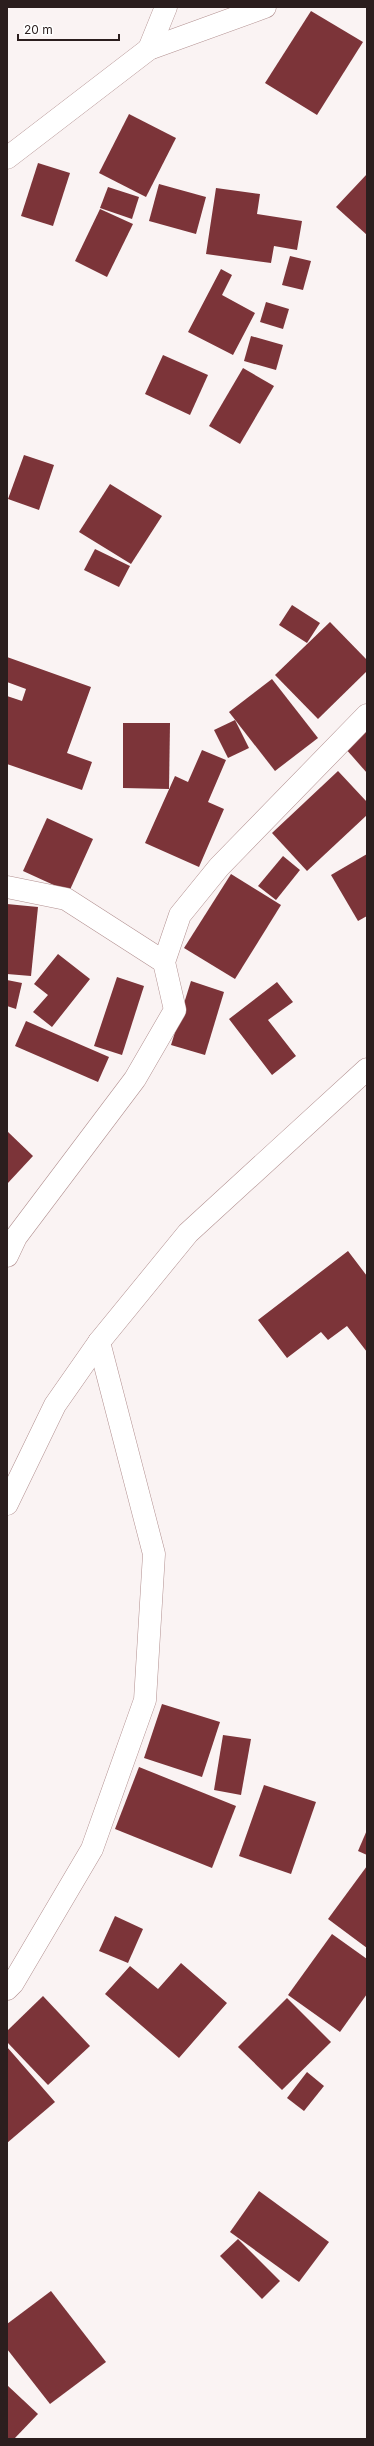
<svg xmlns="http://www.w3.org/2000/svg" width="374" height="2446" font-family="Inter,sans-serif">
<style>
.building{fill:#7c3439}
.lines{fill:none;stroke-linecap:round;stroke-linejoin:round}
.street-casing{stroke:#b29090;stroke-width:23}
.street{stroke:#fff;stroke-width:22}
</style>
<rect width="100%" height="100%" fill="#faf3f3"/>
<g class="building">
<polygon points="311,11 363,42 317,115 265,83"/>
<polygon points="129,114 176,138 146,197 99,173"/>
<polygon points="38,163 70,173 53,226 21,216"/>
<polygon points="367,174 367,235 336,207"/>
<polygon points="159,184 206,197 196,234 149,221"/>
<polygon points="108,187 139,197 132,219 100,208"/>
<polygon points="216,188 260,194 257,214 302,221 297,250 274,246 271,263 206,254"/>
<polygon points="100,209 133,224 107,277 75,261"/>
<polygon points="290,256 311,261 303,290 282,285"/>
<polygon points="221,269 232,275 222,295 255,313 233,355 188,332"/>
<polygon points="266,302 289,309 283,329 260,322"/>
<polygon points="251,336 283,345 276,370 244,361"/>
<polygon points="163,355 208,375 190,415 145,394"/>
<polygon points="243,368 274,386 240,444 209,426"/>
<polygon points="24,455 54,465 39,510 8,499"/>
<polygon points="110,484 162,516 131,564 79,532"/>
<polygon points="95,549 130,566 119,587 84,570"/>
<polygon points="292,605 320,623 307,643 279,625"/>
<polygon points="330,622 367,660 367,671 318,719 275,675"/>
<polygon points="7,657 91,687 67,753 92,762 82,790 7,764 7,696 22,701 26,689 7,682"/>
<polygon points="272,679 318,738 275,771 229,712"/>
<polygon points="235,720 249,748 228,758 214,730"/>
<polygon points="123,723 170,723 169,789 123,788"/>
<polygon points="367,729 367,773 345,748"/>
<polygon points="202,750 226,760 208,802 224,809 199,867 145,843 175,776 188,782"/>
<polygon points="338,771 367,802 367,815 307,871 272,833"/>
<polygon points="47,818 93,839 69,892 23,871"/>
<polygon points="367,854 367,916 358,921 331,875"/>
<polygon points="283,856 300,870 276,900 258,886"/>
<polygon points="231,874 281,905 235,979 184,948"/>
<polygon points="7,904 38,907 31,976 7,974"/>
<polygon points="58,954 90,979 52,1027 33,1012 48,995 34,984"/>
<polygon points="117,977 144,986 122,1055 94,1046"/>
<polygon points="7,980 22,983 16,1009 7,1006"/>
<polygon points="191,981 224,992 205,1055 171,1045"/>
<polygon points="277,982 293,1002 268,1020 296,1056 272,1075 229,1019"/>
<polygon points="26,1021 109,1057 98,1082 15,1046"/>
<polygon points="7,1131 33,1156 7,1184"/>
<polygon points="348,1251 367,1276 367,1352 347,1326 328,1340 321,1332 287,1358 258,1320"/>
<polygon points="162,1704 220,1722 202,1777 144,1758"/>
<polygon points="223,1735 251,1739 241,1795 214,1790"/>
<polygon points="139,1767 236,1806 212,1868 115,1829"/>
<polygon points="264,1785 316,1802 291,1874 239,1856"/>
<polygon points="367,1830 367,1855 358,1851"/>
<polygon points="367,1866 367,1948 328,1919"/>
<polygon points="115,1916 143,1929 128,1963 99,1951"/>
<polygon points="332,1934 367,1959 367,1994 340,2032 288,1995"/>
<polygon points="181,1963 227,2003 179,2058 105,1994 130,1966 158,1989"/>
<polygon points="43,1996 90,2046 48,2085 7,2042 7,2031"/>
<polygon points="287,1998 331,2042 282,2090 238,2047"/>
<polygon points="7,2047 55,2102 7,2143"/>
<polygon points="307,2072 324,2086 304,2111 287,2098"/>
<polygon points="259,2191 329,2242 299,2282 230,2232"/>
<polygon points="238,2239 280,2281 262,2299 220,2256"/>
<polygon points="51,2291 106,2362 50,2404 7,2349 7,2324"/>
<polygon points="7,2385 38,2414 14,2439 7,2439"/>
</g>
<g class="lines">
<defs>
<g id="street">
<polyline points="149,49 166,7"/>
<polyline points="7,158 149,49 265,7"/>
<polyline points="7,887 66,899 164,962"/>
<polyline points="7,1256 16,1237 135,1079 175,1010 164,962 180,915 219,867 367,715"/>
<polyline points="7,1504 55,1405 99,1342 188,1233 367,1069"/>
<polyline points="7,1989 13,1983 92,1849 145,1700 154,1554 99,1342"/>
</g>
</defs>
<use href="#street" class="street-casing"/>
<use href="#street" class="street"/>
</g>
<rect width="374" height="2446" fill="none" stroke="#2b1e1e" stroke-width="16"/>
<path d="M18 34v6h101v-6" fill="none" stroke="#2b1e1e" stroke-width="2"/>
<text x="24" y="34" font-size="12" fill="#2b1e1e" stroke="#ffffff" stroke-width="3" paint-order="stroke">20 m</text>
</svg>
